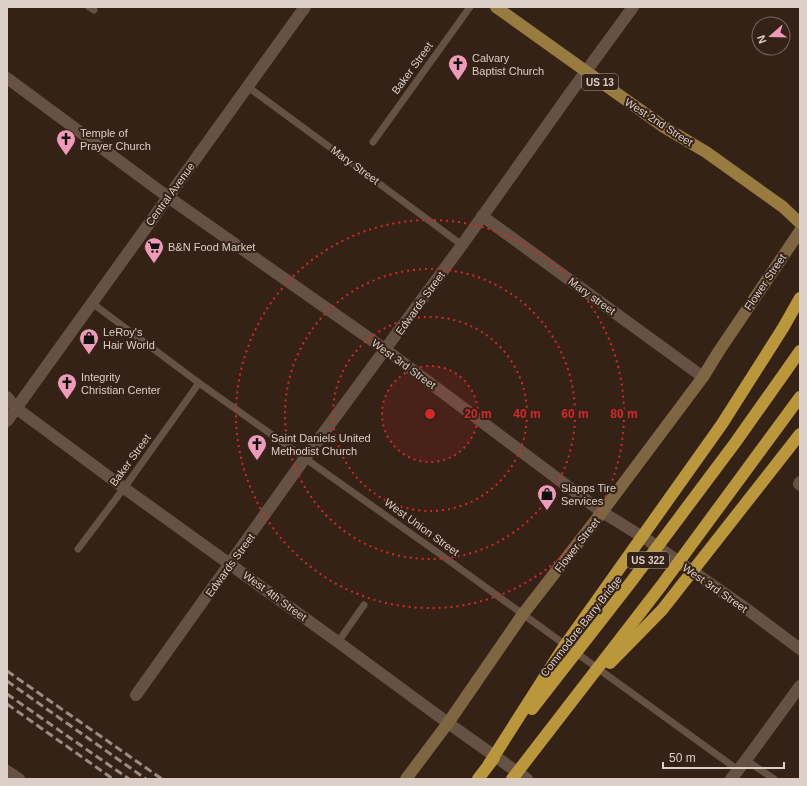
<svg xmlns="http://www.w3.org/2000/svg" width="807" height="786" font-family="Arial,sans-serif">
<style>
.lines{fill:none;stroke-linecap:round;stroke-linejoin:round}
.lane{stroke:#665145;stroke-width:7}
.street{stroke:#665145;stroke-width:12}
.secondary{stroke:#7f6642;stroke-width:12}
.primary{stroke:#987b3e;stroke-width:12}
.highway{stroke:#ba973a;stroke-width:12}
.rail{stroke:#9b8c83;stroke-width:3;stroke-dasharray:8 4;stroke-linecap:butt}
.ring{fill:none;stroke:#d62828;stroke-width:2;stroke-dasharray:2 4}
.labels{text-anchor:middle;dominant-baseline:central;stroke-width:4;stroke-linejoin:round;paint-order:stroke}
.shield{fill:#352217;stroke:#a99b92;stroke-width:1}
.shield-label{font-size:10px;font-weight:bold;fill:#dbcfc7}
.poi-label{font-size:11px;fill:#dbcfc7;stroke:#352217;text-anchor:start}
.street-label{font-size:11px;fill:#dbcfc7;stroke:#352217}
.centre{fill:#d62828;stroke:#352217;stroke-width:2}
.ring-label{font-size:12px;text-anchor:middle;font-weight:bold;fill:#d62828;stroke:#352217;stroke-width:4;stroke-linejoin:round;paint-order:stroke}
</style>
<rect width="100%" height="100%" fill="#352217"/>
<g class="lines">
<g class="lane">
<polyline points="89,7 94,10"/>
<polyline points="248,87 354,165 462,245"/>
<polyline points="373,142 470,7"/>
<polyline points="92,303 199,383 444,557 738,770"/>
<polyline points="78,549 124,488 199,383"/>
<polyline points="338,642 364,605"/>
<polyline points="746,760 774,779"/>
</g>
<g class="street">
<polyline points="7,78 168,197 386,350 602,512 649,541 748,610 800,649"/>
<polyline points="482,216 703,377"/>
<polyline points="7,397 16,408 124,488 338,642 448,723 527,779"/>
<polyline points="7,421 305,7"/>
<polyline points="800,482 799,484 800,485"/>
<polyline points="136,695 305,458 462,245 568,96 633,7"/>
<polyline points="7,771 19,779"/>
<polyline points="731,779 746,760 800,686"/>
</g>
<polyline class="secondary" points="406,779 448,723 523,614 602,512 703,377 719,351 800,231"/>
<polyline class="primary" points="496,7 664,127 706,152 783,207 800,223"/>
<g class="highway">
<polyline points="610,663 662,610 800,434"/>
<polyline points="532,709 631,582 735,443 800,351"/>
<polyline points="489,764 563,648 722,424 783,328 800,298"/>
<polyline points="478,779 494,758"/>
<polyline points="512,779 661,586 800,397"/>
</g>
<g class="rail">
<polyline points="7,671 162,779"/>
<polyline points="7,681 146,779"/>
<polyline points="7,694 129,779"/>
<polyline points="7,704 113,779"/>
</g>
</g>
<circle cx="430" cy="414" r="48" fill="#d62828" fill-opacity=".12"/>
<g class="ring">
<circle cx="430" cy="414" r="48"/>
<circle cx="430" cy="414" r="97"/>
<circle cx="430" cy="414" r="145"/>
<circle cx="430" cy="414" r="194"/>
</g>
<defs>
<symbol id="church-pin" viewBox="-11 -11 22 30"><path d="M0 17L-7.5 6A9.5 9.5 0 1 1 7.5 6Z" fill="#ef9ab8" stroke="#352217"/><path d="M-1.2-6h2.4v3.5h3.3v2.4h-3.3V6h-2.4V-.1h-3.3v-2.4h3.3Z" fill="#111"/></symbol>
<symbol id="supermarket-pin" viewBox="-11 -11 22 30"><path d="M0 17L-7.5 6A9.5 9.5 0 1 1 7.5 6Z" fill="#ef9ab8" stroke="#352217"/><path d="M-6-5.5h2.5l.6 2H6L4.5 2H-2.5L-4.4-4H-6ZM-1.5 3.2a1.3 1.3 0 1 0 .1 0ZM3 3.2a1.3 1.3 0 1 0 .1 0Z" fill="#111"/></symbol>
<symbol id="shop-pin" viewBox="-11 -11 22 30"><path d="M0 17L-7.5 6A9.5 9.5 0 1 1 7.5 6Z" fill="#ef9ab8" stroke="#352217"/><path d="M-5-2.5h2.3a2.7 3.5 0 0 1 5.4 0H5L5.5 6h-11ZM-1.5-2.5h3a1.5 2.3 0 0 0-3 0Z" fill="#111"/></symbol>
</defs>
<g fill-rule="evenodd">
<use href="#church-pin" x="447" y="53" width="22" height="30"/>
<use href="#church-pin" x="55" y="128" width="22" height="30"/>
<use href="#supermarket-pin" x="143" y="236" width="22" height="30"/>
<use href="#shop-pin" x="78" y="327" width="22" height="30"/>
<use href="#church-pin" x="56" y="372" width="22" height="30"/>
<use href="#church-pin" x="246" y="433" width="22" height="30"/>
<use href="#shop-pin" x="536" y="483" width="22" height="30"/>
</g>
<g class="labels">
<g class="shield">
<rect x="582" y="74" width="36" height="16" rx="3"/>
<rect x="627" y="552" width="42" height="16" rx="3"/>
</g>
<g class="shield-label">
<text x="600" y="82">US 13</text>
<text x="648" y="560">US 322</text>
</g>
<g class="poi-label">
<text x="472" y="58">Calvary<tspan x="472" dy="13">Baptist Church</tspan></text>
<text x="80" y="133">Temple of<tspan x="80" dy="13">Prayer Church</tspan></text>
<text x="168" y="247">B&amp;N Food Market</text>
<text x="103" y="332">LeRoy's<tspan x="103" dy="13">Hair World</tspan></text>
<text x="81" y="377">Integrity<tspan x="81" dy="13">Christian Center</tspan></text>
<text x="271" y="438">Saint Daniels United<tspan x="271" dy="13">Methodist Church</tspan></text>
<text x="561" y="488">Slapps Tire<tspan x="561" dy="13">Services</tspan></text>
</g>
<g class="street-label">
<text transform="translate(412 68) rotate(-54)">Baker Street</text>
<text transform="translate(659 122) rotate(33)">West 2nd Street</text>
<text transform="translate(355 165) rotate(36)">Mary Street</text>
<text transform="translate(170 194) rotate(-54)">Central Avenue</text>
<text transform="translate(765 282) rotate(-56)">Flower Street</text>
<text transform="translate(592 296) rotate(36)">Mary street</text>
<text transform="translate(420 303) rotate(-54)">Edwards Street</text>
<text transform="translate(404 364) rotate(36)">West 3rd Street</text>
<text transform="translate(130 460) rotate(-54)">Baker Street</text>
<text transform="translate(422 527) rotate(36)">West Union Street</text>
<text transform="translate(577 545) rotate(-52)">Flower Street</text>
<text transform="translate(230 565) rotate(-54)">Edwards Street</text>
<text transform="translate(715 588) rotate(35)">West 3rd Street</text>
<text transform="translate(275 596) rotate(36)">West 4th Street</text>
<text transform="translate(581 626) rotate(-52)">Commodore Barry Bridge</text>
</g>
</g>
<circle cx="430" cy="414" r="6" class="centre"/>
<g class="ring-label">
<text x="478" y="418">20 m</text>
<text x="527" y="418">40 m</text>
<text x="575" y="418">60 m</text>
<text x="624" y="418">80 m</text>
</g>
<rect width="807" height="786" fill="none" stroke="#dbcfc7" stroke-width="16"/>
<g transform="translate(771 36) rotate(250)"><circle r="19" fill="#352217" stroke="#77675d"/>
<path d="M0-3L7 15L0 10L-7 15Z" fill="#ef9ab8"/>
<text y="-6" font-size="11" font-weight="bold" text-anchor="middle" fill="#dbcfc7">N</text>
</g>
<path d="M663 762v6h121v-6" fill="none" stroke="#dbcfc7" stroke-width="2"/>
<text x="669" y="762" font-size="12" fill="#dbcfc7" stroke="#352217" stroke-width="3" paint-order="stroke">50 m</text>
</svg>
